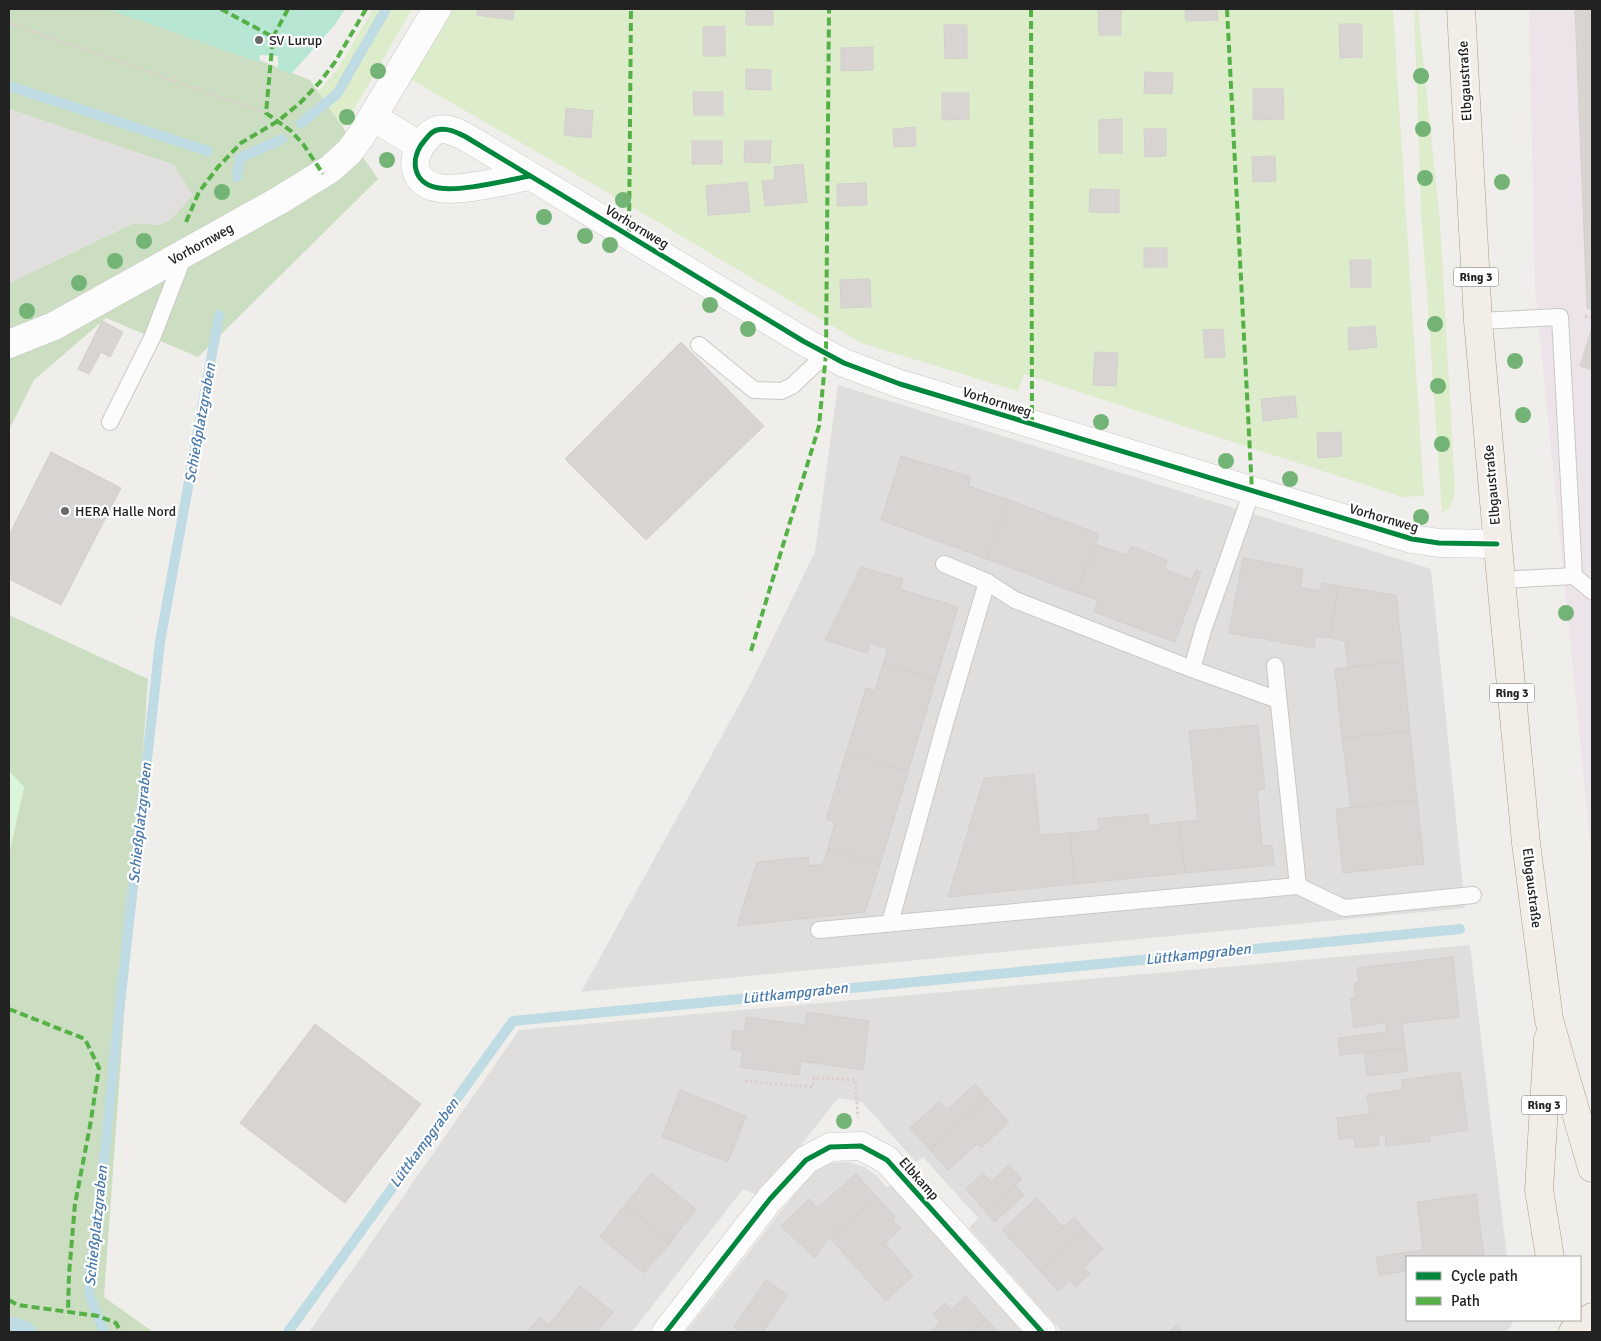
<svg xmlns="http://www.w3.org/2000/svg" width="1601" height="1341" font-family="Signika,sans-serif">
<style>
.residential{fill:#dfdedc}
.industrial{fill:#ede4e9}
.grass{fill:#ddeccb}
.forest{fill:#cbdec1}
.park{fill:#daf5da}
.pitch{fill:#b7e6d2}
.parking{fill:#e0dfde}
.water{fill:#bfdbe3}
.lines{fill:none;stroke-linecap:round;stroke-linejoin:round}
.stream{stroke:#bfdbe3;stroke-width:10}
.building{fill:#d7d4d2;stroke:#d3d0cc}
.lane-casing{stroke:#c9c8c7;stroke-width:18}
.street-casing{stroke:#c9c8c7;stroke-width:29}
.primary-casing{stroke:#a79c86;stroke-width:29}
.path{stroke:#dccecd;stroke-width:3;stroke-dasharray:2.5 2.5;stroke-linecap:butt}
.lane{stroke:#fdfcfc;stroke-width:16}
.street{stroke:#fdfcfc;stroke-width:28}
.primary{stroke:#f3ede7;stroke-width:28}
.quiet{stroke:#55b145;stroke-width:4;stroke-dasharray:8 4;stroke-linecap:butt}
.cycleway-casing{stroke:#fff;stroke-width:8}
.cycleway{stroke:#00873e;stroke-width:5}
.tree{fill:#73b476}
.poi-dot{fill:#6a6968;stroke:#fff;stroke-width:2}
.labels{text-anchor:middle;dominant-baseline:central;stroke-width:4.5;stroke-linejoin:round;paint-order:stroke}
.shield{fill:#fff;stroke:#646464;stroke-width:1}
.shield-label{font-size:12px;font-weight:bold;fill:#222}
.poi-label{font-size:14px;fill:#222;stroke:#fff;text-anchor:start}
.street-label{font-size:14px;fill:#222;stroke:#fff}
.water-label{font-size:15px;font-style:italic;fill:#4a7aab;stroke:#fff}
</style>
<rect width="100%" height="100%" fill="#f0eeeb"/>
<g class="residential">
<polygon points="838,385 1431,569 1465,908 581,992 750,685 815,552"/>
<polygon points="1470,945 1507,1257 1407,1257 1407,1320 1514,1320 1507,1332 1062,1332 969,1228 978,1218 923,1157 916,1162 862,1102 838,1098 761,1196 743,1189 632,1332 309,1332 519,1030"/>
<polygon points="848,1162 864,1167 876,1175 887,1188 894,1181 1027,1332 686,1332 805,1181 817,1169 832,1163"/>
</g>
<polygon class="industrial" points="1529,9 1592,9 1592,863 1535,287"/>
<g class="grass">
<polygon points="373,9 412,9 343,128 318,92 338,69"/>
<polygon points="444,9 1393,9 1424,496 1402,497 1024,374 1018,391 861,343 629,205 405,76"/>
<path d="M1414 9H1418L1440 222 1455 489C1454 500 1452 507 1442 513L1421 210Z"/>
</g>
<g class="forest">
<polygon points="9,9 130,9 310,80 378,179 198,357 106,318 34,380 9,430 9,283 134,223 159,225 174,165 9,109"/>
<path d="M9 615 148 679 104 1297 153 1332H39C31 1324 21 1316 9 1318V854L24 787 9 771Z"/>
</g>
<polygon class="park" points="9,771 24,787 9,854"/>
<polygon class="pitch" points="107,9 345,9 334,26 291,74 278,69 278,56 260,55 259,62"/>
<polygon class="parking" points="9,109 174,165 193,195 171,220 159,225 134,223 9,283"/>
<polygon class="water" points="15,1317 31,1323 39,1332 9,1332 9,1318"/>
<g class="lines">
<g class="stream">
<polyline points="9,86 208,151"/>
<polyline points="301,123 337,94 386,9"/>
<polyline points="237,177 240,158 282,139"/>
<polyline points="104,1332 89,1293 90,1269 98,1220 116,1040 160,642 219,315"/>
<polyline points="288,1332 513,1021 1460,929"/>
</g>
</g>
<g class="building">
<polygon points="478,9 514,9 513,20 477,15"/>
<rect x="746" y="9" width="27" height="16"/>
<polygon points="1098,9 1121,9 1121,35 1099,35"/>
<polygon points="1185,9 1217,9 1218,20 1186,21"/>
<polygon points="1575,9 1592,9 1592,310 1587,308"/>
<polygon points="1339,24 1362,24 1362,57 1340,58"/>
<polygon points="944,25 967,25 967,58 945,59"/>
<polygon points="725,26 725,56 703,56 703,27"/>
<polygon points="873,47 873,70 841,71 841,48"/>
<polygon points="746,69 771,70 771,90 746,89"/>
<polygon points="1145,72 1173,73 1172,94 1144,93"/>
<polygon points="1253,89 1283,89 1284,119 1253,120"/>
<polygon points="693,92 723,92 723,115 694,115"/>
<polygon points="942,93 969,93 969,119 942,120"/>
<polygon points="566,108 593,111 591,138 564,135"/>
<polygon points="1122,119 1122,153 1099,153 1099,120"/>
<polygon points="915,127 916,146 894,147 893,129"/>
<polygon points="1144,129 1166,129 1166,156 1145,157"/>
<rect x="692" y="141" width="30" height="23"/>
<polygon points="745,141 771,141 770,163 744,162"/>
<polygon points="1275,156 1276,181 1253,182 1252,157"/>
<polygon points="803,164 807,202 765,206 762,181 775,180 774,167"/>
<polygon points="747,182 750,212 708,215 706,186"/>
<polygon points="866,183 867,205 837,206 837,184"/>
<polygon points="1090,189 1119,190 1119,213 1089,212"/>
<rect x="1144" y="248" width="23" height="19"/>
<polygon points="1350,260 1371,260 1371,287 1351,287"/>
<polygon points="870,279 871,307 841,308 840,280"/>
<polygon points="102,321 123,332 110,357 101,352 89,374 78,369"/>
<polygon points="1375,326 1377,347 1349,350 1348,328"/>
<polygon points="1592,328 1592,370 1580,366"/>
<polygon points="1223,329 1225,357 1205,358 1203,330"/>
<polygon points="681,342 764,426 646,540 565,459"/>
<polygon points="1095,352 1118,353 1116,386 1093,385"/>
<polygon points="1295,396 1297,417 1263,421 1261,399"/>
<polygon points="1341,432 1342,456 1318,458 1317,433"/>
<polygon points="51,452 121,488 61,605 9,579 9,535"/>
<polygon points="901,456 971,477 968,486 1009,500 987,559 881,520"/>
<polygon points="1009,500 1099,534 1077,593 987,559"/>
<polygon points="1095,544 1127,555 1131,546 1167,560 1164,569 1192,580 1196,570 1201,572 1175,642 1094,612 1098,600 1077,593"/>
<polygon points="1243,558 1303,569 1300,587 1320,591 1322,583 1339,586 1330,638 1316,636 1314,648 1229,633"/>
<polygon points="861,567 903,579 900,589 958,607 936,679 883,664 888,649 870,643 867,653 825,640"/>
<polygon points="1339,586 1396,595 1403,661 1348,667 1345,641 1330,638"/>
<polygon points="1403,661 1410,731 1342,738 1335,669"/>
<polygon points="883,664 936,679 908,772 846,753 866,688 875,691"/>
<polygon points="1258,725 1265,789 1257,790 1262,846 1272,845 1274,865 1185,873 1179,822 1198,820 1189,731"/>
<polygon points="1410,731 1417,800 1351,807 1342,738"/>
<polygon points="846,753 908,772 880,865 828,849 835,822 826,819"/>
<polygon points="1034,774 1040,835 1070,833 1075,884 948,897 984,778"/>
<polygon points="1417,800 1424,864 1343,873 1336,809"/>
<polygon points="1148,814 1149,825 1179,822 1185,873 1075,884 1070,833 1100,830 1098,819"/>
<polygon points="828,849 880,865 865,912 737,926 757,862 808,857 809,866 823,864"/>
<polygon points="1453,957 1459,1017 1402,1023 1405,1048 1340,1055 1338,1038 1387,1032 1386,1023 1354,1027 1350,998 1356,998 1354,983 1359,982 1357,968"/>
<polygon points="807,1012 869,1021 863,1070 801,1061 799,1075 740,1067 743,1051 731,1049 733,1030 744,1032 746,1017 805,1025"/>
<polygon points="315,1024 421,1104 345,1203 240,1123"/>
<polygon points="1405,1048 1408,1071 1367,1076 1364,1053"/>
<polygon points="1460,1072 1468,1130 1429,1136 1430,1141 1386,1146 1385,1134 1378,1135 1379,1145 1355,1148 1354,1137 1339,1139 1337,1118 1370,1114 1367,1095 1403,1090 1402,1080"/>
<polygon points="975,1084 987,1098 930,1150 910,1128 939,1102 947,1110"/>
<polygon points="680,1090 746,1116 728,1162 662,1137"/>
<polygon points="987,1098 1009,1122 981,1148 977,1144 948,1170 930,1150"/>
<polygon points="1009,1165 1022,1179 986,1212 966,1189 983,1173 991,1182"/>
<polygon points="651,1173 696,1209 671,1242 625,1205"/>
<polygon points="856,1174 877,1197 825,1242 815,1258 781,1226 809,1199 817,1208"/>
<polygon points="1015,1185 1024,1195 995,1222 986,1212"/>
<polygon points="1476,1194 1484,1257 1407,1257 1407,1271 1379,1275 1376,1257 1423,1250 1417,1202"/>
<polygon points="877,1197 895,1217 893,1220 901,1229 885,1243 913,1276 886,1301 830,1238"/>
<polygon points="1037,1198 1063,1227 1074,1217 1085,1230 1040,1271 1002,1230"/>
<polygon points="625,1205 671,1242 644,1273 600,1237"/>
<polygon points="1085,1230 1103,1249 1084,1267 1090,1274 1075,1287 1070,1280 1058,1291 1040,1271"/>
<polygon points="766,1280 788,1295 763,1332 742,1332 734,1327"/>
<polygon points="580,1286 613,1312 597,1332 532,1332 529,1330 540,1317 549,1325"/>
<polygon points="966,1296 986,1319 971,1332 930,1332 940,1323 933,1314 945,1303 951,1310"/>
<polygon points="986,1319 998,1332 971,1332"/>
<polygon points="1177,1325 1183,1332 1169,1332"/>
</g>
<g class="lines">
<defs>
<g id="lane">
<polyline points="1478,321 1560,317 1574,576 1501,580"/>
<polyline points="699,345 754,390 781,391 792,386 826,354"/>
<polyline points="110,422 152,338 185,253"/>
<polyline points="944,564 987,582 1015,600 1192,669 1278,700"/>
<polyline points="1574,576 1592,591"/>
<polyline points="1275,666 1298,886"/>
<polyline points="1192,669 1203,630 1252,491"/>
<polyline points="890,923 946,720 987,582"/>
<polyline points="819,930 1298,886 1344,908 1473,895"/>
</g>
<g id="street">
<polyline points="373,117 420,146"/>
<path d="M530 176C507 180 461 192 439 188 412 184 409 158 425 140 428 136 433 131 437 130 447 127 458 133 466 137L803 341 844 363 900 384 1412 539 1439 543 1497 544"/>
<polyline points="9,344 54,326 280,200 330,169 349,152 361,136 437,9"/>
<polyline points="666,1332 770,1199 806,1160 830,1147 861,1146 887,1160 1042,1332"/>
</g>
<g id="primary">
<polyline points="1461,9 1478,321 1501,580 1526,843 1549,1020 1592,1168"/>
<polyline points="1548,1039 1539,1190 1550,1257"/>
<polyline points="1573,1332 1592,1317"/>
</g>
</defs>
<use href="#lane" class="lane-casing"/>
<use href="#street" class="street-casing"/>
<use href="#primary" class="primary-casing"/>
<g class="path">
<polyline points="9,23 266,113"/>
<polyline points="1585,316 1592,318"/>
<polyline points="745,1081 813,1087 814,1078 855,1080 858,1117"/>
</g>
<use href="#lane" class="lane"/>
<use href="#street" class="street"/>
<use href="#primary" class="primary"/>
<g class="quiet">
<polyline points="221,9 273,37"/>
<polyline points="288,9 273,37 266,113 291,131 303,144 323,174"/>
<polyline points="1031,9 1032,424"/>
<polyline points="1227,9 1252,491"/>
<polyline points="186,222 199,192 218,167 241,143 278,121 300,103 320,82 335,62 366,9"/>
<polyline points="629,235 631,9"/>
<polyline points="751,651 819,426 826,354 829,9"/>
<polyline points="9,1009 85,1039 99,1068 90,1126 75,1204 69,1274 68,1312"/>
<polyline points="9,1300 18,1305 98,1316 116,1323 121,1332"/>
</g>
<defs>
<g id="cycleway">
<path d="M530 176C507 180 461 192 439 188 412 184 409 158 425 140 428 136 433 131 437 130 447 127 458 133 466 137L803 341 844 363 900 384 1412 539 1439 543 1497 544"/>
<polyline points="666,1332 770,1199 806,1160 830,1147 861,1146 887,1160 1042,1332"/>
</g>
</defs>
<use href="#cycleway" class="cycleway-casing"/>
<use href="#cycleway" class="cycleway"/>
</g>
<g class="tree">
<circle cx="378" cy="71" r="8"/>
<circle cx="1421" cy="76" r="8"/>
<circle cx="347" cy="117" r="8"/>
<circle cx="1423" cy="129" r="8"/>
<circle cx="387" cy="160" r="8"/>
<circle cx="1425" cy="178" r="8"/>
<circle cx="1502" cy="182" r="8"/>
<circle cx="222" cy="192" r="8"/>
<circle cx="623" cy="200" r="8"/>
<circle cx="544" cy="217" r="8"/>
<circle cx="585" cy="236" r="8"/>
<circle cx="144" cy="241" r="8"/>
<circle cx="610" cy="245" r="8"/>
<circle cx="115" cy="261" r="8"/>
<circle cx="79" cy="283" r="8"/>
<circle cx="710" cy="305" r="8"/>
<circle cx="27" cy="311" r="8"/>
<circle cx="1435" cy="324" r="8"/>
<circle cx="748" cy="329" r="8"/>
<circle cx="1515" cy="361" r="8"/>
<circle cx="1438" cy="386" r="8"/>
<circle cx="1523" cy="415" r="8"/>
<circle cx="1101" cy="422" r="8"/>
<circle cx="1442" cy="444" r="8"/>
<circle cx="1226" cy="461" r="8"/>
<circle cx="1290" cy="479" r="8"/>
<circle cx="1421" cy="517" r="8"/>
<circle cx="1566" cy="613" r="8"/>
<circle cx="844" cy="1121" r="8"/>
</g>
<g class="poi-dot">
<circle cx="259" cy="40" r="5"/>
<circle cx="65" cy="511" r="5"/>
</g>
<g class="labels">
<g class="shield">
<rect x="1453.5" y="267.5" width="45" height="19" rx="4"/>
<rect x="1489.5" y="683.5" width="45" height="19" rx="4"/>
<rect x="1521.5" y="1095.5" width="45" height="19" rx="4"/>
</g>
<g class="shield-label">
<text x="1476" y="277">Ring 3</text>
<text x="1512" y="693">Ring 3</text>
<text x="1544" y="1105">Ring 3</text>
</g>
<g class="poi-label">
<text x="269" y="40">SV Lurup</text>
<text x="75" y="511">HERA Halle Nord</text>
</g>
<g class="street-label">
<text transform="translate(1465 81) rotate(-93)">Elbgaustraße</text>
<text transform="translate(637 227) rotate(31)">Vorhornweg</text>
<text transform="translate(201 244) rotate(-29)">Vorhornweg</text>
<text transform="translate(997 402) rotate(17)">Vorhornweg</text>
<text transform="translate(1492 485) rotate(-95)">Elbgaustraße</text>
<text transform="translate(1384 518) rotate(16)">Vorhornweg</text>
<text transform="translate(1532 888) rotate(83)">Elbgaustraße</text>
<text transform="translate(919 1179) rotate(48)">Elbkamp</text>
</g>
<g class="water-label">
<text transform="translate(200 423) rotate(-80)">Schießplatzgraben</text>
<text transform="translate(140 823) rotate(-84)">Schießplatzgraben</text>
<text transform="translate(1198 954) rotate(-6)">Lüttkampgraben</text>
<text transform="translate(795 993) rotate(-6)">Lüttkampgraben</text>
<text transform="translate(424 1143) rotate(-54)">Lüttkampgraben</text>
<text transform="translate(96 1226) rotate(-84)">Schießplatzgraben</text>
</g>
</g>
<rect width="1601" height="1341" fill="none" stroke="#222222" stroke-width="20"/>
<rect x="1406" y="1256" width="175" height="65" fill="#ffffff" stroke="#a7a7a7"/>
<rect x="1416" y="1272" width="25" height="8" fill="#00873e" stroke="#a7a7a7"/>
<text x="1451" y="1281" font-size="15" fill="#222222">Cycle path</text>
<rect x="1416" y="1297" width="25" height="8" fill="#55b145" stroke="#a7a7a7"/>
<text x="1451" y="1306" font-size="15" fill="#222222">Path</text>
</svg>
